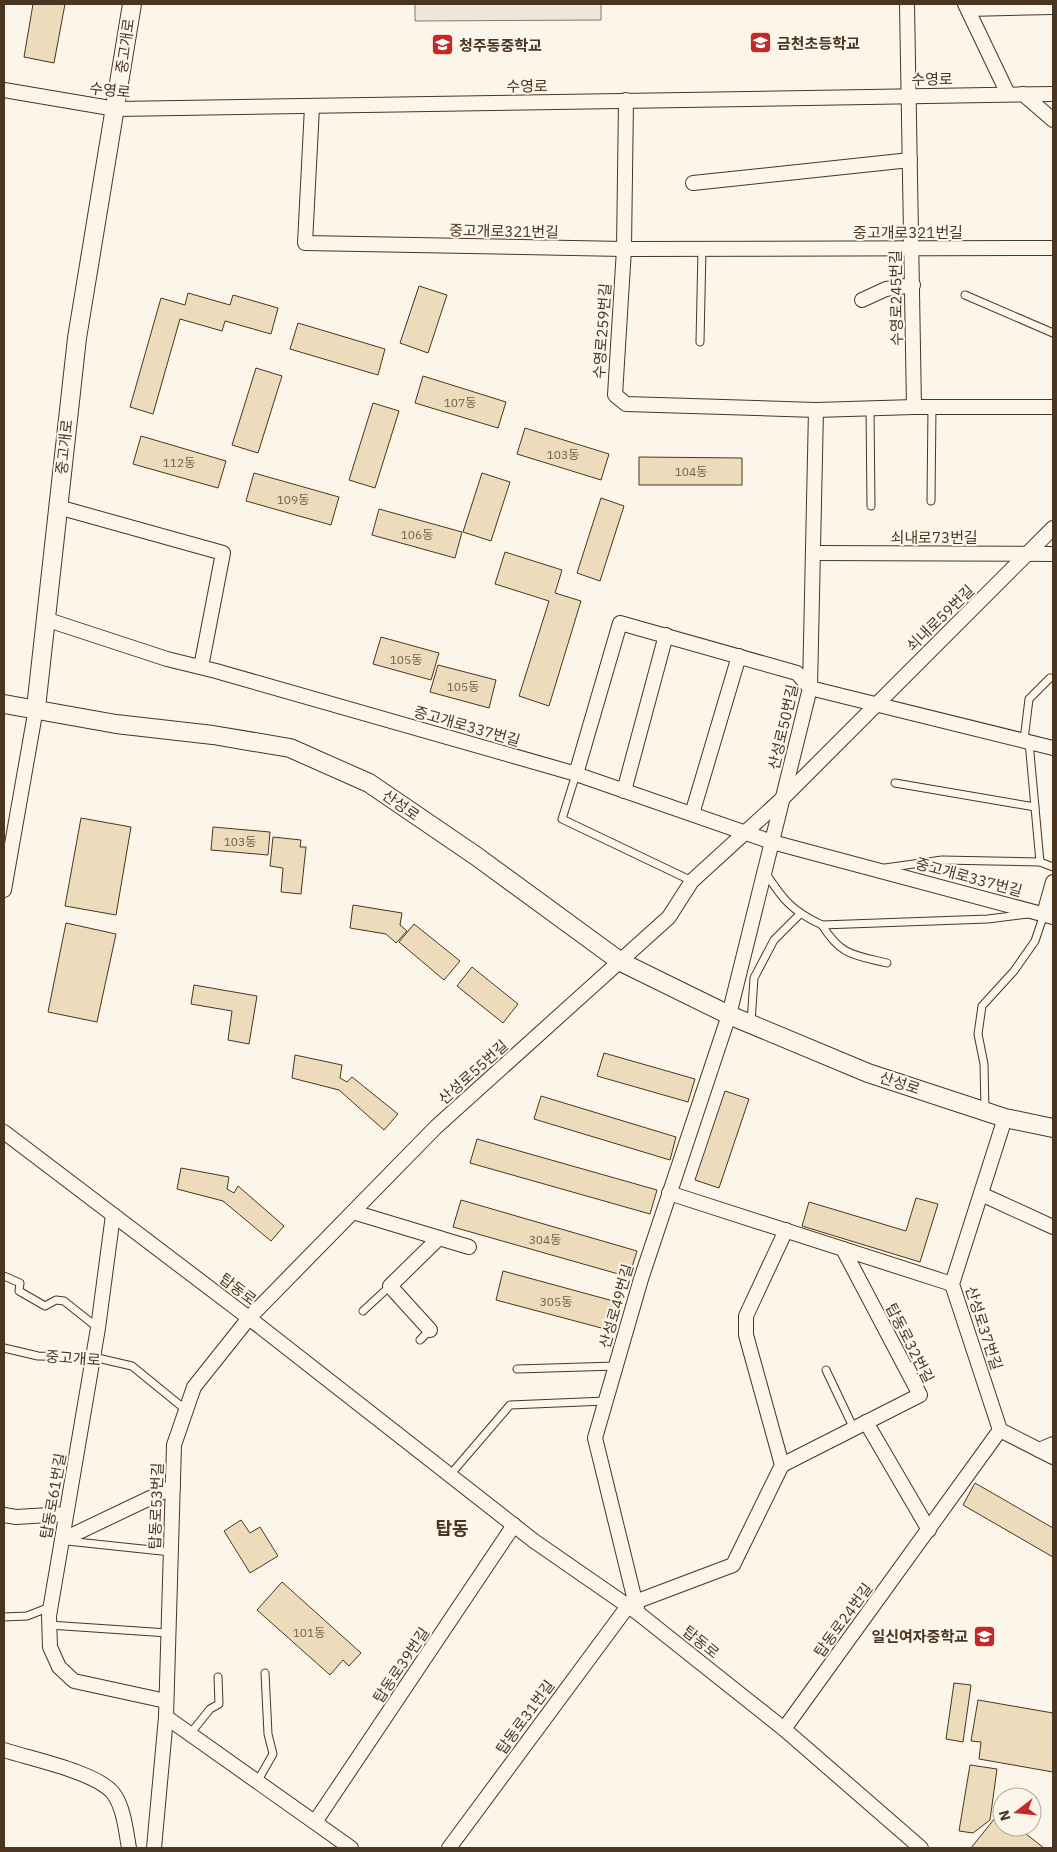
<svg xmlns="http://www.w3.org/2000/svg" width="1057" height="1852" font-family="'IBM Plex Sans','Noto Sans KR',sans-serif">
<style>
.green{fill:#ede6d9;stroke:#887966}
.building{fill:#ecdcbc;stroke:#4a3520}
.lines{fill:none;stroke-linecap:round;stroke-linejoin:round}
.service-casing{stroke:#4a3520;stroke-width:9}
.minor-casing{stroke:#4a3520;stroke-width:16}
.tertiary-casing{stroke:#4a3520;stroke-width:20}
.service{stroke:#fbf6e9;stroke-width:7}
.minor{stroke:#fbf6e9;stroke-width:14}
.tertiary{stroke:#fbf6e9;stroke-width:18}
.labels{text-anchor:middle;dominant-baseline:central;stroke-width:4;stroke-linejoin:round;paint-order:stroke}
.number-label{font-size:12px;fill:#725f47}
.poi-label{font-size:15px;font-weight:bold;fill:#4a3520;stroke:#fbf6e9;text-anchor:start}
.street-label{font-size:15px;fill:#4a3520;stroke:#fbf6e9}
.quarter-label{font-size:18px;font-weight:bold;fill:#4a3520;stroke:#fbf6e9}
</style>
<rect width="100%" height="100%" fill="#fbf6e9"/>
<polygon class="green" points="415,4 601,4 601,20 415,21"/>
<g class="building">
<polygon points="33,4 65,4 54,63 24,57"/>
<polygon points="419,286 447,295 428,353 400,343"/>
<polygon points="188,293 230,305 233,295 278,308 271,334 225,321 222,331 180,319 153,414 130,407 161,298 185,305"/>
<polygon points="298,323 385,349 378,375 290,349"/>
<polygon points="256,368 282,376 258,453 232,445"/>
<polygon points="423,376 506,402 498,428 415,403"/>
<polygon points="373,403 399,411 375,488 349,480"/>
<polygon points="525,428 609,454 601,480 517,454"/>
<polygon points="141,436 226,461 218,488 133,464"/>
<polygon points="639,457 742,458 742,485 639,485"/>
<polygon points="254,473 339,497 331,525 246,501"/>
<polygon points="482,473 510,482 491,541 463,532"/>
<polygon points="601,498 624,506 600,581 577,573"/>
<polygon points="379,509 462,532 455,558 372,535"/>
<polygon points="505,552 562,570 555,593 581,601 549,706 519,696 549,601 495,584"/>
<polygon points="381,637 439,653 431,680 373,664"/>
<polygon points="438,665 496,680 489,708 430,692"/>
<polygon points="81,818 131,827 116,915 65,906"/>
<polygon points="213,827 270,832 268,855 211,850"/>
<polygon points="273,837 301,840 300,847 306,847 301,894 281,892 283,868 270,866"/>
<polygon points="353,905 402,913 400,925 407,931 396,943 386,934 350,928"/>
<polygon points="66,923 116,934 97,1022 48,1012"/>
<polygon points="414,924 460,961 444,980 399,942"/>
<polygon points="472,967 518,1004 503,1023 457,986"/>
<polygon points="194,985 257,996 249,1044 228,1040 232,1011 191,1004"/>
<polygon points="604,1053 695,1079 688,1102 597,1076"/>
<polygon points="295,1055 342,1065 340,1078 347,1082 352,1077 398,1114 384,1130 339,1090 292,1078"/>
<polygon points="725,1091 749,1099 719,1188 695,1180"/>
<polygon points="541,1096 676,1137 670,1160 534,1119"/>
<polygon points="477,1139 657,1190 650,1214 470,1163"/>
<polygon points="181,1168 229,1177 227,1189 234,1193 238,1186 284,1226 271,1241 223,1201 177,1189"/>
<polygon points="916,1198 938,1204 920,1262 802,1226 809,1202 906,1231"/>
<polygon points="461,1200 637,1251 629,1277 453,1227"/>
<polygon points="503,1271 617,1302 609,1330 496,1300"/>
<polygon points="975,1483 1053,1528 1053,1557 963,1505"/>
<polygon points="241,1520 250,1533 260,1527 278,1556 250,1573 224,1531"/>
<polygon points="282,1582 361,1653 349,1666 343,1660 330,1675 257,1610"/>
<polygon points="954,1683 971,1685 963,1742 946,1739"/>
<polygon points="978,1700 1053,1713 1053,1772 979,1759 981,1742 971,1741"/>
<polygon points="970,1765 997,1769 990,1820 973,1833 959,1831"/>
<polygon points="999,1813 1002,1815 1002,1827 1017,1827 1044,1848 971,1848"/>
</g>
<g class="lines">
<defs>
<g id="service">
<polyline points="965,295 1053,333"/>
<polyline points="700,342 702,249"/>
<polyline points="870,408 871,506"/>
<polyline points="931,501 932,407"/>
<polyline points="1024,740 1029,699 1050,678"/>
<polyline points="1029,742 1040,862"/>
<polyline points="576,774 562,819 692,881"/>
<polyline points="895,783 1035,807"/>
<polyline points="885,868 942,860 1040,862 1053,867"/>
<path d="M765 872C783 900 792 911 822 925L988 919 1028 914"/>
<path d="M822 925C841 956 854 955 887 963"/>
<polyline points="751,1023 754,978 774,940 799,915"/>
<polyline points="985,1110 984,1064 978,1034 982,1006 1014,971 1035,941 1044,914"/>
<polyline points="4,1276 20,1283 19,1291 45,1306 56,1300 64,1301 98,1328"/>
<polyline points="363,1311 390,1286"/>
<polyline points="420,1340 430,1330"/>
<polyline points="4,1348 38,1356 93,1357 132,1366 186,1410"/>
<polyline points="517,1369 616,1366"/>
<polyline points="826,1370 854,1429"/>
<polyline points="450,1475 510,1405 606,1401"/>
<polyline points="67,1541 171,1552"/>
<polyline points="4,1617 27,1616 50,1607"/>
<polyline points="49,1625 168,1633"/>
<polyline points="190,1734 210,1709 219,1704 218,1677"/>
<polyline points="257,1782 273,1754 268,1734 265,1673"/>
</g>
<g id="minor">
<polyline points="907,4 914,407"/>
<polyline points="965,4 1008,94"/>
<polyline points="968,9 1053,7"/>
<polyline points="4,90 116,109 1053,94"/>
<polyline points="1023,94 1053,120"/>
<polyline points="626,100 624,249 615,395 626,404 816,410 914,407 1053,407"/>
<polyline points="312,107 305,243 624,249 1053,248"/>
<polyline points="693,183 910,160"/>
<polyline points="862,300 886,289 913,285"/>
<polyline points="58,507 223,553 201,667"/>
<polyline points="814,553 1053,554"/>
<polyline points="45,619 167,659 216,671 573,773 772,842 1053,917"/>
<polyline points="576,774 620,623 797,673 810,688 1053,748"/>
<polyline points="624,791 666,635"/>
<polyline points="692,814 739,656"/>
<polyline points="4,890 36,708"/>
<polyline points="1044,914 1053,882"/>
<polyline points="1005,1118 952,1284 1000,1430 1053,1457"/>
<polyline points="4,1132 249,1318 534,1541 638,1613 784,1729 921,1848"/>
<polyline points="669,1193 952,1284"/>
<polyline points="981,1194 1053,1227"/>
<polyline points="353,1212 469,1247"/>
<polyline points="113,1215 98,1328 49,1616 50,1647 59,1667 74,1681 166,1701"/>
<polyline points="430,1330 390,1286 439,1238"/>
<polyline points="866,1422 929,1530"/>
<polyline points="1039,1450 1053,1444"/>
<polyline points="782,1465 920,1395 843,1249"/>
<polyline points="4,1515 16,1517 66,1514"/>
<polyline points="62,1540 173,1487"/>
<polyline points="635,1602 733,1565 782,1465 746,1335 746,1316 786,1230"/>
<polyline points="638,1613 595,1438 641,1279 729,1015 810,688 816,410"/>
<polyline points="166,1717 351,1848"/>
<polyline points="784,1729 1000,1430"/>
<path d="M4 1750C31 1759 96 1772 113 1793 124 1807 126 1832 129 1848"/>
<polyline points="315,1822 514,1525"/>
<polyline points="154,1848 166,1717 174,1445 194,1387 249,1318 436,1127 669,917 692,881 783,798 1053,528"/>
<polyline points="449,1848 628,1606"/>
</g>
<g id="tertiary">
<polyline points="4,704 116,724 213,735 290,748 369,783 476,856 621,962 729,1015 868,1073 1005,1118 1053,1128"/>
<polyline points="36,708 77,338 132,4"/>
</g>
</defs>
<use href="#service" class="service-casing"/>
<use href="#minor" class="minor-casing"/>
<use href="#tertiary" class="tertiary-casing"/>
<use href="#service" class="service"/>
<use href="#minor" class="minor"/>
<use href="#tertiary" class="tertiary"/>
</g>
<defs>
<symbol id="school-square" viewBox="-11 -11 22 22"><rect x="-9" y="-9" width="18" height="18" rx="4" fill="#c62828" stroke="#fbf6e9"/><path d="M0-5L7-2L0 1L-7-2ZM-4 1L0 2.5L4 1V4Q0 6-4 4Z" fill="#fff"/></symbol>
</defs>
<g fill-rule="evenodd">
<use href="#school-square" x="748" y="30" width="25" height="25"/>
<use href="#school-square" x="430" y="32" width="25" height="25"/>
<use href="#school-square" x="972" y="1624" width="25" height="25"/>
</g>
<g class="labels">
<g class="number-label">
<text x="460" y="402">107동</text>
<text x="563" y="454">103동</text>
<text x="179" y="462">112동</text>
<text x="691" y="471">104동</text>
<text x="293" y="499">109동</text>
<text x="417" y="534">106동</text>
<text x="406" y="659">105동</text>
<text x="463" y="686">105동</text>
<text x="240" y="841">103동</text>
<text x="545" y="1239">304동</text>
<text x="556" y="1301">305동</text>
<text x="309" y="1632">101동</text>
</g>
<g class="poi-label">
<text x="777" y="43">금천초등학교</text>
<text x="459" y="45">청주동중학교</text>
<text x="968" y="1636" text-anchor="end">일신여자중학교</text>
</g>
<g class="street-label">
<text transform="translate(125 46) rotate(-82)">중고개로</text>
<text transform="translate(932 79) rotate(-1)">수영로</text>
<text transform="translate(527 86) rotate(-1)">수영로</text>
<text transform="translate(110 90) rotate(6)">수영로</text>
<text transform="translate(504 231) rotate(1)">중고개로321번길</text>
<text x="908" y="232">중고개로321번길</text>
<text transform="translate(896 298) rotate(-91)">수영로245번길</text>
<text transform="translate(602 331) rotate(-86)">수영로259번길</text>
<text transform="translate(64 447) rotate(-84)">중고개로</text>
<text x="934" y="537">쇠내로73번길</text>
<text transform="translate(940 618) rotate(-44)">쇠내로59번길</text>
<text transform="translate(467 726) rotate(16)">중고개로337번길</text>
<text transform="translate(783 727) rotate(-77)">산성로50번길</text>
<text transform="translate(401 805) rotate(35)">산성로</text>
<text transform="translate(969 877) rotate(15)">중고개로337번길</text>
<text transform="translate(473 1072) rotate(-42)">산성로55번길</text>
<text transform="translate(900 1083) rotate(18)">산성로</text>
<text transform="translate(238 1289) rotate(37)">탑동로</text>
<text transform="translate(616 1306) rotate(-74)">산성로49번길</text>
<text transform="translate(984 1328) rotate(72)">산성로37번길</text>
<text transform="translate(910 1343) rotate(63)">탑동로32번길</text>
<text transform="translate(73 1358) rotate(4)">중고개로</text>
<text transform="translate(53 1496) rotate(-80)">탑동로61번길</text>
<text transform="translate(156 1506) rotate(-88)">탑동로53번길</text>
<text transform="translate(843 1620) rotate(-54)">탑동로24번길</text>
<text transform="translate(701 1642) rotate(39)">탑동로</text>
<text transform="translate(401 1665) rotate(-56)">탑동로39번길</text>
<text transform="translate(525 1717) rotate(-54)">탑동로31번길</text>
</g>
<g class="quarter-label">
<text x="452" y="1528">탑동</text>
</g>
</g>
<rect width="1057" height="1852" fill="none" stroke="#4a3520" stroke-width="10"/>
<g transform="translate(1017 1812) rotate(254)"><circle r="24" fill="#fbf6e9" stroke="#b4a999"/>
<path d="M0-4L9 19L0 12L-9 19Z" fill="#c62828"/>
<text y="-8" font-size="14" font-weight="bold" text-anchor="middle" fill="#4a3520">N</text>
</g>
</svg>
